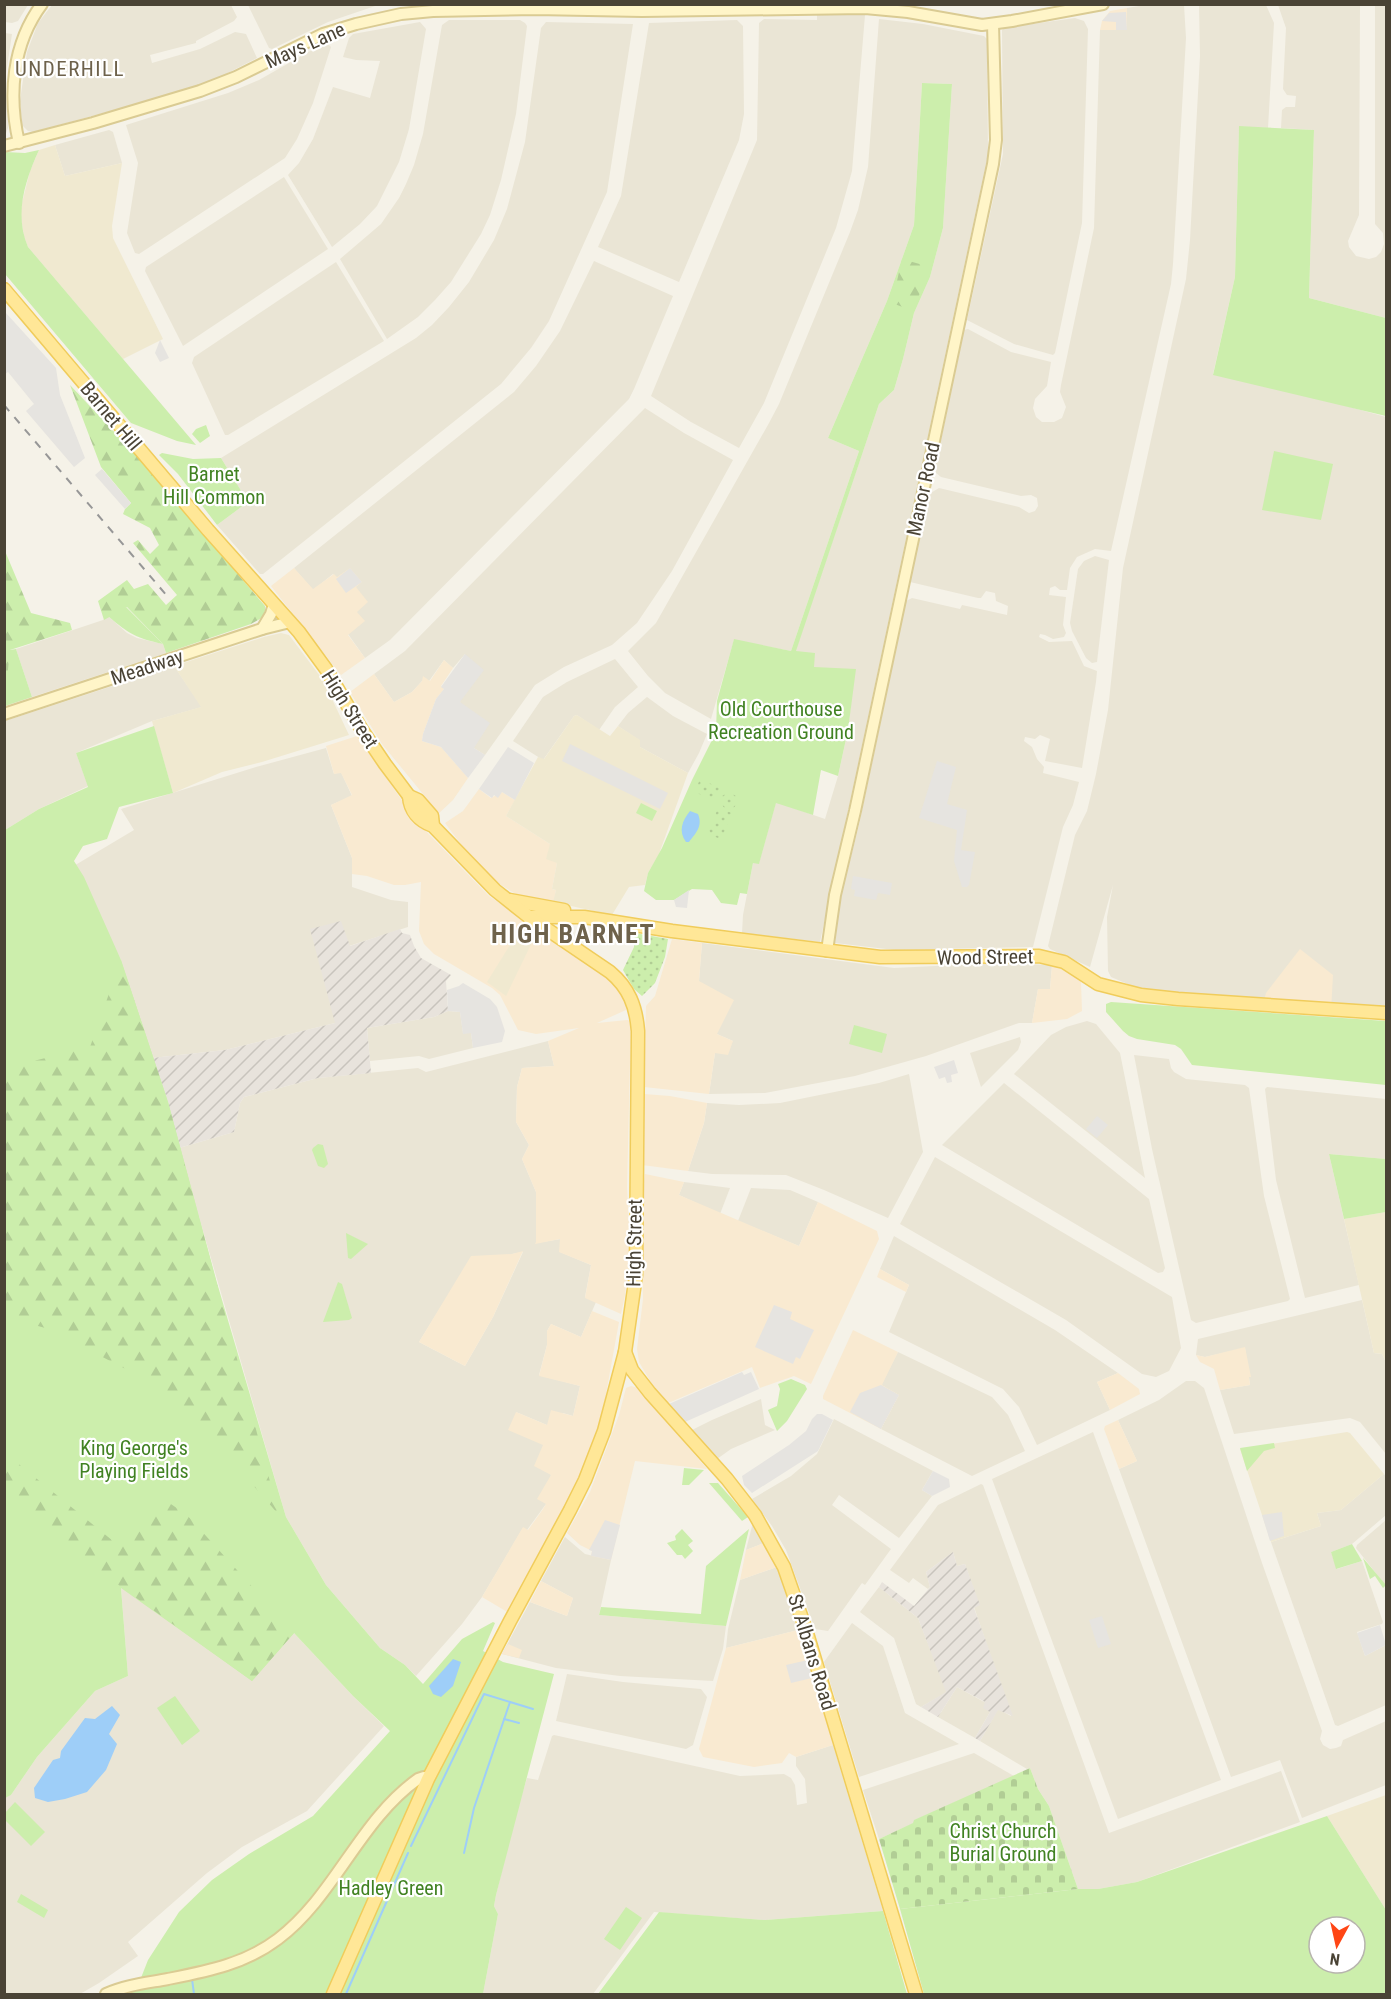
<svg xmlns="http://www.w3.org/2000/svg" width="1391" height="1999" font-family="'Roboto Condensed',sans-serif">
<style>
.residential{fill:#eae5d5;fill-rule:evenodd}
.commercial{fill:#f9ead1}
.industrial{fill:url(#industrial-furrows)}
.education{fill:#f0e9d0}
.green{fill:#cceeac;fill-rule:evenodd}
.forest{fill:url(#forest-firs)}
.cemetery{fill:url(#cemetery-stones)}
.garden{fill:url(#garden-dots)}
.parking{fill:#e6e4e0}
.water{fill:#9ecef8}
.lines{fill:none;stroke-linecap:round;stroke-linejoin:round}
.stream{stroke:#9ecef8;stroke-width:2}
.secondary-casing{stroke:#dacb93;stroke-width:14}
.primary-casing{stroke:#f0cc5b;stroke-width:15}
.secondary{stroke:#fff5c8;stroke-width:10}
.primary{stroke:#ffe797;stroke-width:12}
.rail{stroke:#979797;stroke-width:2;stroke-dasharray:8 8;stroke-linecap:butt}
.labels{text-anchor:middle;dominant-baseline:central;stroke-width:4.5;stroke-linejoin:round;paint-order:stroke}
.street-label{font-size:20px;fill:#4a4335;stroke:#fff}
.park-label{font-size:20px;fill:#418222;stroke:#fff}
.neighbourhood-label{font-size:21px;letter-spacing:1.5px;fill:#6e624b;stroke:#fff}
.district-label{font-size:26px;font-weight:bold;letter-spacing:1.5px;fill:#6e624b;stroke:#fff}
</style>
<defs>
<pattern id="industrial-furrows" width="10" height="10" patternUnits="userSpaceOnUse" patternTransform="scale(1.5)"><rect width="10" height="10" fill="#e8e3dc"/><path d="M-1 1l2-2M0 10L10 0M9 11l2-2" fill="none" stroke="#c8c4bd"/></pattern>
<pattern id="forest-firs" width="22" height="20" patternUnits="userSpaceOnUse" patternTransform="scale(1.5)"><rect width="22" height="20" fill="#cceeac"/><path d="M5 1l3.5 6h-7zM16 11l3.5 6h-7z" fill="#b1cd95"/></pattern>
<pattern id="cemetery-stones" width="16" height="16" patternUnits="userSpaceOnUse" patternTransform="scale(1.5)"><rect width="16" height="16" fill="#cceeac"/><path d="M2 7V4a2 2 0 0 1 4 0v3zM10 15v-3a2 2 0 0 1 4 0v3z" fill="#b1cd95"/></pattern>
<pattern id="garden-dots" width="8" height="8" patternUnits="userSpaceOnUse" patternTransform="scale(1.5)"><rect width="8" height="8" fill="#cceeac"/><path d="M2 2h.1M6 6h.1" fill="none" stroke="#b1cd95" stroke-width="1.8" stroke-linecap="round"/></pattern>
</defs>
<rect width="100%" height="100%" fill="#f5f2e8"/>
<g class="residential">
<polygon points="5,4 28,4 28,5 18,21 12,23 5,22"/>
<polygon points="52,5 231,5 237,17 234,21 196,41 196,43 150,55 152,63 200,49 235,32 246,34 257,58 214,80 162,97 33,132 28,131 22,125 20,101 27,52 38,23"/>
<polygon points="248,5 378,5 328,22 272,49 269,48"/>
<polygon points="1145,5 1184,5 1186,38 1173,264 1171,284 1111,551 1095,549 1077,557 1070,568 1067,590 1060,590 1055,586 1050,588 1049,595 1066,597 1063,625 1066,633 1064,637 1053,639 1045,635 1040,634 1039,637 1049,642 1072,641 1084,666 1097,671 1096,682 1082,768 1045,761 1050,739 1040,735 1035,739 1025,737 1024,741 1032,747 1037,759 1044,767 1043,773 1079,782 1073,805 1063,827 1033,947 895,950 835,943 837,916 841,896 859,825 906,601 912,598 960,609 962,605 1007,615 1008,606 996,601 995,593 986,591 981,598 978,598 910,582 929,494 939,488 1019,507 1029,513 1035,511 1038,506 1037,498 1031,495 1021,496 941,477 936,473 935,469 964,330 968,329 1011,352 1051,362 1047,386 1035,399 1033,408 1036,417 1042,422 1054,422 1062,418 1066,407 1060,392 1061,385 1094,228 1100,30 1126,30 1127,8"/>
<polygon points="1199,5 1266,5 1274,23 1268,128 1239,127 1235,277 1213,374 1274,386 1386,417 1386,1015 1161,998 1111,977 1108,971 1107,917 1113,885 1090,967 1050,949 1048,946 1075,835 1087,811 1096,774 1108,710 1123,568 1186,279 1190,240 1200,56"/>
<polygon points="1278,5 1360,5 1359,215 1348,241 1349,247 1356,256 1369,259 1376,257 1381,252 1384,244 1383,233 1375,224 1375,5 1386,5 1386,318 1309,298 1314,130 1281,128 1282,110 1286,107 1295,107 1296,96 1287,95 1283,89 1286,28"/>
<polygon points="817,15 865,15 852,171 836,228 764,403 739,448 691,422 651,396 757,140 759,23 764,19 817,20"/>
<polygon points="1075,18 1084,21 1088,29 1082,223 1055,353 1053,355 1014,344 967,320 1003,154 1002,30 1004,28"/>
<polygon points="879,19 923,24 984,36 987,39 988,154 820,942 742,933 743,915 753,863 759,863 776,802 825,819 838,776 848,730 851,703 795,652 879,404 894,390 903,359 914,313 930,277 943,228 952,84 922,83 914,225 887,301 828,438 859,451 791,651 734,640 711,719 665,693 648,676 628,651 656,623 769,423 779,404 850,232 858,210 868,167"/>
<polygon points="449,20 520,20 525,23 527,26 516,114 501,180 490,215 481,234 451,282 435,300 418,317 387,339 340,259 381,224 399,198 406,184 414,165 423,134 442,25"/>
<polygon points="737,20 743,26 744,114 739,140 679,282 598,247 621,196 649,23"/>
<polygon points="420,22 426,29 409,129 399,162 377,206 360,224 332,247 288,175 299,163 313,139 333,87 370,98 380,61 356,60 343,57 349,38 353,34"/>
<polygon points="546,22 633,24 607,192 549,321 531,348 501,384 263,574 260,574 217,525 248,502 221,458 416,338 432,325 449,307 469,282 494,240 507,209 525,142 541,28"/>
<polygon points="5,33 12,34 6,74 8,128 5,136"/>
<polygon points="326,42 331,47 313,103 297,139 285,158 139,254 135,253 127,233 138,163 126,125 228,93 259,80"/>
<polygon points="109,130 113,132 122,163 65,176 55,145"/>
<polygon points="284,177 328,249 183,346 145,271 146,267"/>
<polygon points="594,261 673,296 634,389 629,399 390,640 365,658 348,634 357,612 355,587 361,582 337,578 333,574 313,590 294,568 514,392 536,366 560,331"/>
<polygon points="336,262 384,341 228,435 225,435 192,363 194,357"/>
<polygon points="645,408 684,433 733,460 672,571 637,623 612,645 564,667 535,685 485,755 474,748 460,702 465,654 453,668 444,660 429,681 422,681 412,692 394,702 374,674 405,651"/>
<polygon points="1095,556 1109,560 1097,662 1092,663 1086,658 1072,631 1070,623 1078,569 1084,561"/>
<polygon points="108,616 127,633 137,638 163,644 166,653 32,697 16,649 103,620"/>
<polygon points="615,659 638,687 615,707 599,730 577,715 574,716 543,760 513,741 543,697 567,682"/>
<polygon points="174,666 202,707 152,721 76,753 88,786 39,809 5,830 5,721"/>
<polygon points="647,697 673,716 707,734 699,753 688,773 640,747 639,740 618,726 628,713"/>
<polygon points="326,748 334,774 341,772 352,796 331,805 352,858 352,887 391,900 408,902 408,927 349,946 346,938 335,1023 225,1050 152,1058 121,960 72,867 134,830 121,809 256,767"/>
<polygon points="702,943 894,968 997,963 1052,965 1050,989 1038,989 1032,1023 1019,1023 926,1056 855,1076 765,1093 709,1094 715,1053 733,1041 717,1034 699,981"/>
<polygon points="448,1011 460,1012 463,1033 471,1033 473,1048 429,1059 419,1056 370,1061 367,1028 434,1017"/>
<polygon points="1087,1021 1096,1024 1120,1053 1145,1178 1014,1074 1051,1035 1066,1027"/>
<polygon points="1020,1037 1021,1042 1018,1050 981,1087 970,1053"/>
<path d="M548 1041 554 1066 522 1068 517 1087 516 1122 529 1145 522 1159 536 1192V1243L561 1239 560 1252 591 1265 585 1297 596 1302 581 1337 551 1324 547 1331V1345L539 1375 580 1386 573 1416 563 1413 547 1425 516 1412 543 1444 551 1475 546 1504 527 1530 523 1528 482 1597 462 1624 416 1676 405 1665 380 1648 326 1585 286 1517 179 1148 234 1132 240 1103 244 1097 318 1078 418 1068 426 1072ZM523 1252 493 1317 465 1366 419 1342 442 1305 512 1254Z"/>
<polygon points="1134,1055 1169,1059 1171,1068 1174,1072 1186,1079 1245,1085 1249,1088 1264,1196 1290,1299 1288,1301 1196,1323 1191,1320 1152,1149"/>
<polygon points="909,1074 923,1152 888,1218 824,1190 786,1175 712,1174 688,1171 704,1123 707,1103 739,1105 780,1103 879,1083"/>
<polygon points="1004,1083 1149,1199 1165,1268 1163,1272 1158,1273 942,1145"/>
<polygon points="1267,1087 1386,1099 1386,1159 1329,1154 1359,1285 1305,1298 1276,1180 1265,1089"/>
<polygon points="935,1157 1172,1297 1181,1348 1169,1371 1156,1377 1142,1374 1066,1320 900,1224"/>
<polygon points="684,1182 730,1188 720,1214 679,1195"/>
<polygon points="751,1188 790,1190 818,1202 799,1246 738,1221"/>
<polygon points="894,1236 1055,1330 1118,1373 1097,1382 1110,1410 1037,1445 1019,1407 1003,1389 889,1332 909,1285 880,1269"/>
<polygon points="1362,1300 1374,1353 1382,1354 1386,1362 1386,1454 1360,1422 1350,1418 1234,1434 1220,1390 1250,1385 1245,1348 1205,1357 1196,1355 1198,1339"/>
<polygon points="898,1352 992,1397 1008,1415 1025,1451 972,1476 881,1429 899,1395 881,1385"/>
<polygon points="1186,1381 1195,1381 1204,1388 1262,1563 1322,1731 1320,1739 1323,1745 1330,1749 1336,1748 1341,1746 1343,1740 1386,1721 1386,1785 1302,1818 1280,1760 1231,1777 1119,1469 1137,1461 1118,1420 1159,1400"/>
<polygon points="761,1399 765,1425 775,1430 731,1449 717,1459 693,1432 692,1430 712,1420"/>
<polygon points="834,1419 933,1471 922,1490 932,1496 899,1538 839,1495 832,1505 891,1549 865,1585 862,1583 828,1631 815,1629 786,1550 772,1526 752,1499 791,1476 817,1454"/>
<polygon points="1093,1432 1221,1780 1118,1819 992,1479"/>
<polygon points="1384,1474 1386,1477 1386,1515 1352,1544 1331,1552 1337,1569 1362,1561 1383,1622 1382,1624 1357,1632 1365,1656 1386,1645 1386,1705 1338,1726 1335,1725 1271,1542 1321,1526 1317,1513 1341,1510"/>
<polygon points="981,1484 983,1485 1109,1833 1281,1771 1300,1822 1137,1882 1098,1889 1078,1889 1049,1806 1038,1789 1030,1768 1027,1769 980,1741 998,1709 1011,1716 974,1607 979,1605 965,1564 957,1566 953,1552 926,1572 930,1587 928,1589 913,1578 909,1583 890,1570 938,1505"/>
<polygon points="1386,1520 1386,1586 1356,1548 1357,1545"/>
<polygon points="753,1522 764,1543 746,1550"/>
<polygon points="565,1537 585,1554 611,1560 599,1615 726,1626 723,1649 713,1681 620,1676 556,1668 502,1654 530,1602 567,1616 573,1598 541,1581"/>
<polygon points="777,1567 798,1630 726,1648 728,1629 740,1580"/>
<polygon points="121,1587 294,1633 353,1696 384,1726 307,1811 242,1847 207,1873 128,1942 138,1956 99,1983 80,1994 5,1994 4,1798 11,1795 37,1757 95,1691 128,1676"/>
<polygon points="879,1587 918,1618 947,1692 921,1707 916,1704 894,1638 860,1612"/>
<polygon points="852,1623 883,1646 905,1713 959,1744 859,1777 824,1662"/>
<polygon points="567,1674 623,1682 701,1689 707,1697 693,1745 686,1749 556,1721"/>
<polygon points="957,1687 986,1703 990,1712 975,1738 938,1717"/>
<polygon points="554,1735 740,1776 784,1774 791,1778 795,1785 797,1805 807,1803 805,1779 796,1766 796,1757 833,1745 883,1911 765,1920 654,1912 593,1994 483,1994 498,1914 494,1906 496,1895 515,1817 527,1778 538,1780 552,1736"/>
<polygon points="974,1753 1014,1776 915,1820 914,1823 879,1839 863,1790"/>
</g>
<g class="commercial">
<polygon points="1127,8 1127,30 1100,30 1102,21 1110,11"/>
<polygon points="294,568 313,589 334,574 337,577 350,568 362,582 356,587 368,602 357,612 365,621 348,635 365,658 341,675 271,586"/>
<polygon points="444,660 453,668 441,686 444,689 436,699 423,734 422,741 441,747 468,778 453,800 437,815 429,806 428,800 382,744 350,692 374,674 394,702 412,692 422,681 423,676 430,681"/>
<polygon points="357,736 417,822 489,896 608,976 624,994 628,1007 626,1010 597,1023 627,1020 631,1021 627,1187 630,1252 625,1295 621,1314 585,1298 591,1265 559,1252 560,1239 535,1244 536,1242 536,1192 522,1159 529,1145 516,1122 517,1087 522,1068 554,1066 548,1041 579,1028 536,1034 518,1030 500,995 492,988 434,954 424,944 419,931 421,882 405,885 394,885 367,876 352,874 352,858 331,805 352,795 341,773 334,774 326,746"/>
<polygon points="479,789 491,798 502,792 515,800 506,816 550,844 557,863 552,889 556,890 553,905 522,898 498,883 475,863 445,823 463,811"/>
<polygon points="672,939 702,943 699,981 734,1000 717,1034 733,1041 728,1055 715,1053 709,1094 644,1087 646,1006 655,996"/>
<polygon points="1300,949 1333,975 1331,1011 1263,1004 1266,993"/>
<polygon points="1052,965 1076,976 1081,982 1082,1011 1067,1019 1032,1023 1038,989 1050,989"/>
<polygon points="644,1094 670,1096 707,1103 704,1123 688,1171 642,1165"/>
<polygon points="645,1174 684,1182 679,1195 799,1246 818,1202 877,1231 879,1239 811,1384 794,1376 760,1388 752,1367 666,1404 659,1396 639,1362 637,1349 643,1299 642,1196"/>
<polygon points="523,1251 493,1317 465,1366 419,1342 471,1256 512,1254"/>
<polygon points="880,1269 909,1285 906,1292 877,1277"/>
<polygon points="592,1311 619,1322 600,1427 577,1483 509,1613 482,1597 523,1527 528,1530 543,1509 546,1504 537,1499 551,1475 534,1466 543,1445 508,1430 516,1412 547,1425 551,1410 573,1416 580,1386 539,1376 547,1345 547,1331 551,1324 581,1337"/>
<polygon points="853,1330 898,1352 882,1385 899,1395 881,1429 823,1399 823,1396"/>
<polygon points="1245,1347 1251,1377 1249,1377 1250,1385 1220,1390 1214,1369 1200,1362 1196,1355 1205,1357"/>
<polygon points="1118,1373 1139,1389 1140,1394 1110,1410 1097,1382"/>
<polygon points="631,1386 638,1388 707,1469 635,1461 611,1560 591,1556 592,1551 580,1545 567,1533 590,1492 619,1415 626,1388"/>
<polygon points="1118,1420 1137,1461 1119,1469 1104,1429 1105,1426"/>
<polygon points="764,1543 777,1567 740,1580 746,1550"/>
<polygon points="541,1581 573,1598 567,1616 530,1602"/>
<polygon points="798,1630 808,1654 833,1745 796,1757 789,1753 782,1763 754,1767 703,1757 699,1749 726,1648"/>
<polygon points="508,1644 522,1650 519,1658 502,1654"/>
</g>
<g class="industrial">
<polygon points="341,921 350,946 400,929 402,933 410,935 414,946 421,958 451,975 446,981 448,1011 434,1017 367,1028 371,1073 318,1078 244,1097 240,1103 234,1132 179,1148 168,1102 152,1058 225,1050 335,1023 310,929"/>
<polygon points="953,1552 957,1566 965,1564 980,1605 974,1608 1013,1716 998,1710 980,1741 975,1738 990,1712 983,1708 985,1702 957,1687 938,1717 921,1707 946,1692 918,1618 879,1587 882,1582 914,1606 930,1587 926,1572"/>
</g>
<g class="education">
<polygon points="55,145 65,176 122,163 112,226 113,238 163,339 123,359 28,247 24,237 20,211 30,171 39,150"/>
<polygon points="281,633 289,635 323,680 349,735 262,762 222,772 173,793 152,721 201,707 174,666 264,637"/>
<polygon points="577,715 610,736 618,726 640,740 640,747 688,773 659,854 648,873 645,885 629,887 612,915 553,902 556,890 552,889 557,863 546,859 550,844 506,816 538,757 544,759 574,716"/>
<polygon points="523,924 537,932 506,996 487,982"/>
<polygon points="1386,1212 1386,1362 1382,1354 1374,1353 1344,1219"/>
<polygon points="1347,1432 1350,1433 1384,1474 1341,1510 1317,1513 1321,1526 1271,1542 1240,1449"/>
<polygon points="1386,1795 1386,1910 1327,1816"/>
</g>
<g class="green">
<polygon points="922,83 952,84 943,228 930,277 914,313 903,359 894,390 879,404 796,651 815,653 814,667 856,669 848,730 838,776 821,770 813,815 776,803 759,864 753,863 747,894 740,893 737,905 721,903 712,890 692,889 674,900 656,900 644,891 648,873 662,848 692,780 716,732 717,701 734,639 791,651 859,451 828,438 887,301 914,225"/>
<polygon points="1239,126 1314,130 1309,298 1386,318 1386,416 1213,375 1235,277"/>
<path d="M39 150C25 181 14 214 28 247L196 445 177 441 131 423 5 274V152L25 153Z"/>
<polygon points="206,425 210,436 200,443 192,434 196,429"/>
<polygon points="1274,451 1333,464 1321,520 1262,510"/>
<polygon points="162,453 193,459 221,458 248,502 217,525 178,474 159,455"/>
<path d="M126 607 163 644C136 638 129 634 108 616Z"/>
<polygon points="4,611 10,650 16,649 32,697 5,706"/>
<polygon points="154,726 173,793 119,807 107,839 83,846 74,861 84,877 121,960 168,1102 217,1283 286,1517 326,1585 380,1648 405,1665 423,1684 462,1639 493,1622 495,1623 483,1651 503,1662 554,1674 496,1895 494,1906 498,1914 483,1994 116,1994 137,1988 148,1960 179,1912 212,1880 249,1854 313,1816 390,1731 353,1696 294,1633 252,1681 121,1588 128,1676 95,1691 37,1757 11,1795 5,1798 5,830 39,809 88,787 76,753"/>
<polygon points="641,803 657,811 652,821 636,813"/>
<polygon points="1111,1002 1386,1021 1386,1085 1192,1065 1181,1049 1175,1045 1137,1039 1129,1036 1123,1031 1106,1012 1106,1004"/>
<polygon points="854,1025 887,1034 882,1053 849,1044"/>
<polygon points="318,1144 323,1145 328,1164 324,1168 318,1166 312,1150 313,1148"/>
<polygon points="1329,1154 1386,1159 1386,1212 1344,1219"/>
<polygon points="346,1233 368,1244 351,1259 348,1258"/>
<polygon points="338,1282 342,1284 352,1318 349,1320 323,1322"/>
<polygon points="791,1379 805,1385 807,1389 787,1421 777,1431 768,1410 777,1406 780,1389 778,1384"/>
<polygon points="1274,1443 1275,1448 1264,1451 1247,1471 1240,1448"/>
<polygon points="684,1468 704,1470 689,1485 682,1485"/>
<polygon points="709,1483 718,1483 748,1517 742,1521"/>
<polygon points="682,1529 693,1541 688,1545 693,1551 685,1559 682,1555 677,1555 667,1543 676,1540 675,1536"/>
<polygon points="749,1529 726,1626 599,1615 601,1607 701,1614 706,1566"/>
<polygon points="1352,1544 1362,1561 1336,1569 1331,1552"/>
<polygon points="1363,1558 1386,1585 1383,1588 1375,1576 1370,1579"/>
<polygon points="175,1696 200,1731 182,1745 157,1708"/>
<polygon points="15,1802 45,1832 31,1846 5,1820 5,1813"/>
<path d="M1327 1816 1386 1910V1994H924L900 1909 1078 1889H1098L1137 1882ZM1319 1927H1355V1963H1319Z"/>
<polygon points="21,1894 48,1910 44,1918 17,1902"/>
<polygon points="626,1907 642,1918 620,1950 604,1939"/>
<polygon points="883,1911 907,1994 598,1994 659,1912 765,1920"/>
</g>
<g class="forest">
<polygon points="902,259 930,267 913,311 892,303"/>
<path d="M70 385 135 454 265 606C266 617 260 619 251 624L166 653 163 644 127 607 104 620 98 601 127 580 134 589 148 584 166 605 177 595 133 543 138 540 150 554 159 545 150 528 123 514 125 509 131 503 101 467Z"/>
<polygon points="5,551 31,613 70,623 72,630 10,650 5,698"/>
<polygon points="121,960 168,1102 279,1515 217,1444 137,1375 49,1329 5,1317 5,1068 90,1047"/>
<polygon points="4,1452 113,1541 162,1498 187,1515 294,1633 252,1681 121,1587 25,1508 5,1494"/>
</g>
<polygon class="cemetery" points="1030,1768 1038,1789 1049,1806 1078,1889 900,1909 879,1839 913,1823 914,1820"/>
<g class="garden">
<polygon points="700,779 718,787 721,791 718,798 712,800 695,792"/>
<circle cx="729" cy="801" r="8"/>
<polygon points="718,808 732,813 723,835 718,838 711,835 709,830"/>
<polygon points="635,933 668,939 665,957 655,983 642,996 634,989 623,970 634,947"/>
</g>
<g class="parking">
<polygon points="1126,12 1127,30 1116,30 1116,22 1102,21 1109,13"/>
<polygon points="5,312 56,368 60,395 85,458 74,467 26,411 34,404 8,372 5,374"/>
<polygon points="160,340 169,358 160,362 155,353"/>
<polygon points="102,469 131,503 125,509 95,475"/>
<polygon points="350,568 362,582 346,593 336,579"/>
<polygon points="465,654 484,670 460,702 490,723 474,748 485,755 468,778 441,747 422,741 423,734 436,699 444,689 441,687"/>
<polygon points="570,744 668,793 660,809 562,761"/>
<polygon points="508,747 534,763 515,800 502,792 498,798 494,795 492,798 479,789"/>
<polygon points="937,761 956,767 947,804 967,810 961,850 975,852 969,885 967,887 962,887 954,861 957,830 919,818"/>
<polygon points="853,876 892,883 890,895 878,893 876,900 854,896 855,890 851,889"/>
<polygon points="689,890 687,908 676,907 674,900"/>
<polygon points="463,983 490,999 497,1007 505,1031 502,1042 473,1048 471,1033 463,1034 460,1012 448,1011 447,990 459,986"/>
<polygon points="954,1060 958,1073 951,1075 952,1082 947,1083 945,1077 939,1079 934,1067"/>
<polygon points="1097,1116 1108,1125 1097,1138 1086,1129"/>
<polygon points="774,1305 792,1312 790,1319 814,1330 800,1359 796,1357 793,1364 755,1347"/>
<polygon points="742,1372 744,1375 751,1372 759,1389 685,1422 669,1404"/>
<polygon points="881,1385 899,1395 881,1429 850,1412 860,1393"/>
<polygon points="817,1414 822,1414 833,1420 818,1451 752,1493 744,1485 742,1476 789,1445 806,1431 812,1419"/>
<polygon points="933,1471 949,1479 950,1487 932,1496 922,1490"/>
<polygon points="1282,1512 1284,1536 1270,1541 1262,1515"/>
<polygon points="605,1520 620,1525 611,1560 591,1556 592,1551 589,1550"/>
<polygon points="1102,1616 1111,1644 1098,1648 1089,1620"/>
<polygon points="1380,1625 1386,1645 1365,1656 1357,1633"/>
<polygon points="808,1660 812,1678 791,1683 786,1665"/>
</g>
<g class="water">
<path d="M690 811 698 814C703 826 696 833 689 842H686C678 831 682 821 690 811Z"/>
<polygon points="453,1659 461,1662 453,1686 441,1697 433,1694 429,1686"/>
<polygon points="112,1706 120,1715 109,1734 117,1744 106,1770 87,1792 65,1799 48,1802 35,1798 34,1788 53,1760 60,1758 61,1751 85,1718 95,1719"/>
</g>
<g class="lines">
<g class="stream">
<polyline points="504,1719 519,1723"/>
<polyline points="411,1846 484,1694 533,1709"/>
<polyline points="464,1853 474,1808 510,1702"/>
<polyline points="192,1979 194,1994"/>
<polyline points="346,1994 408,1853"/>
</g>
<defs>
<g id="secondary">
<path d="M19 143C8 96 12 44 42 4"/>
<polyline points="4,146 93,123 200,91 236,77 323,34 356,24 401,14 433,11 535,9 642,11 865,8 908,12 982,25 1012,21 1103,4"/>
<polyline points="262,629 271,614 274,604"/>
<polyline points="4,714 262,629 290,622"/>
<polyline points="827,951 835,895 855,811 993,164 996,140 993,24"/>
<path d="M106 1994C126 1985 147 1983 168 1979 208 1971 245 1964 278 1939 335 1896 359 1821 418 1779L424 1777 428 1779"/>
</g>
<g id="primary">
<polyline points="4,289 208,530 299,632 326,669 362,730 385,764 409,796 418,800 432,816 433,826"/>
<polyline points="510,900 564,910"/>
<polyline points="529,917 584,917 672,931 880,957 1039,956 1064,962 1098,984 1141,995 1178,999 1386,1013"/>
<polyline points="625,1352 632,1370 650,1393 727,1479 755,1515 784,1567 806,1630 916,1994"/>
<path d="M333 1994 428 1779 510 1621 570 1510 585 1480 604 1431 625 1352 636 1275 638 1031C636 1006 629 988 610 972L529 917 495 890 433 826C419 821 410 811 409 796"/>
</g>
</defs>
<use href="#secondary" class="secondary-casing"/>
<use href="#primary" class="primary-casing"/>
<use href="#secondary" class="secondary"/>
<use href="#primary" class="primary"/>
<polyline class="rail" points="4,405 168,597"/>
</g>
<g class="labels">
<g class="street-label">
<text transform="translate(305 45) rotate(-24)">Mays Lane</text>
<text transform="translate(111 416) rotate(50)">Barnet Hill</text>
<text transform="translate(923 489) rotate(-78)">Manor Road</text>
<text transform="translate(147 667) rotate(-18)">Meadway</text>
<text transform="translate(350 709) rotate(58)">High Street</text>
<text transform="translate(985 957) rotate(-1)">Wood Street</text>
<text transform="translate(634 1243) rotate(-89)">High Street</text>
<text transform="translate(812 1652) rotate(73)">St Albans Road</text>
</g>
<g class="park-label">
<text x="214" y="474">Barnet<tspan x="214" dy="23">Hill Common</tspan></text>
<text x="781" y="709">Old Courthouse<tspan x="781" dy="23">Recreation Ground</tspan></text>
<text x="134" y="1448">King George's<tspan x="134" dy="23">Playing Fields</tspan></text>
<text x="1003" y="1831">Christ Church<tspan x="1003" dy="23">Burial Ground</tspan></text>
<text x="391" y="1888">Hadley Green</text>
</g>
<g class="neighbourhood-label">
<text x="70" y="69">UNDERHILL</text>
</g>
<g class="district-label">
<text x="573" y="934">HIGH BARNET</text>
</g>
</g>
<rect width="1391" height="1999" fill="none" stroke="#4a4335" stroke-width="12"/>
<g transform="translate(1337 1945) rotate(188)"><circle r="28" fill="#ffffff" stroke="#b7b4ae" stroke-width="1.5"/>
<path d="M0-4.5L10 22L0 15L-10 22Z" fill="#ff4615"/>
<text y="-9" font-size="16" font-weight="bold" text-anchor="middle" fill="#4a4335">N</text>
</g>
</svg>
